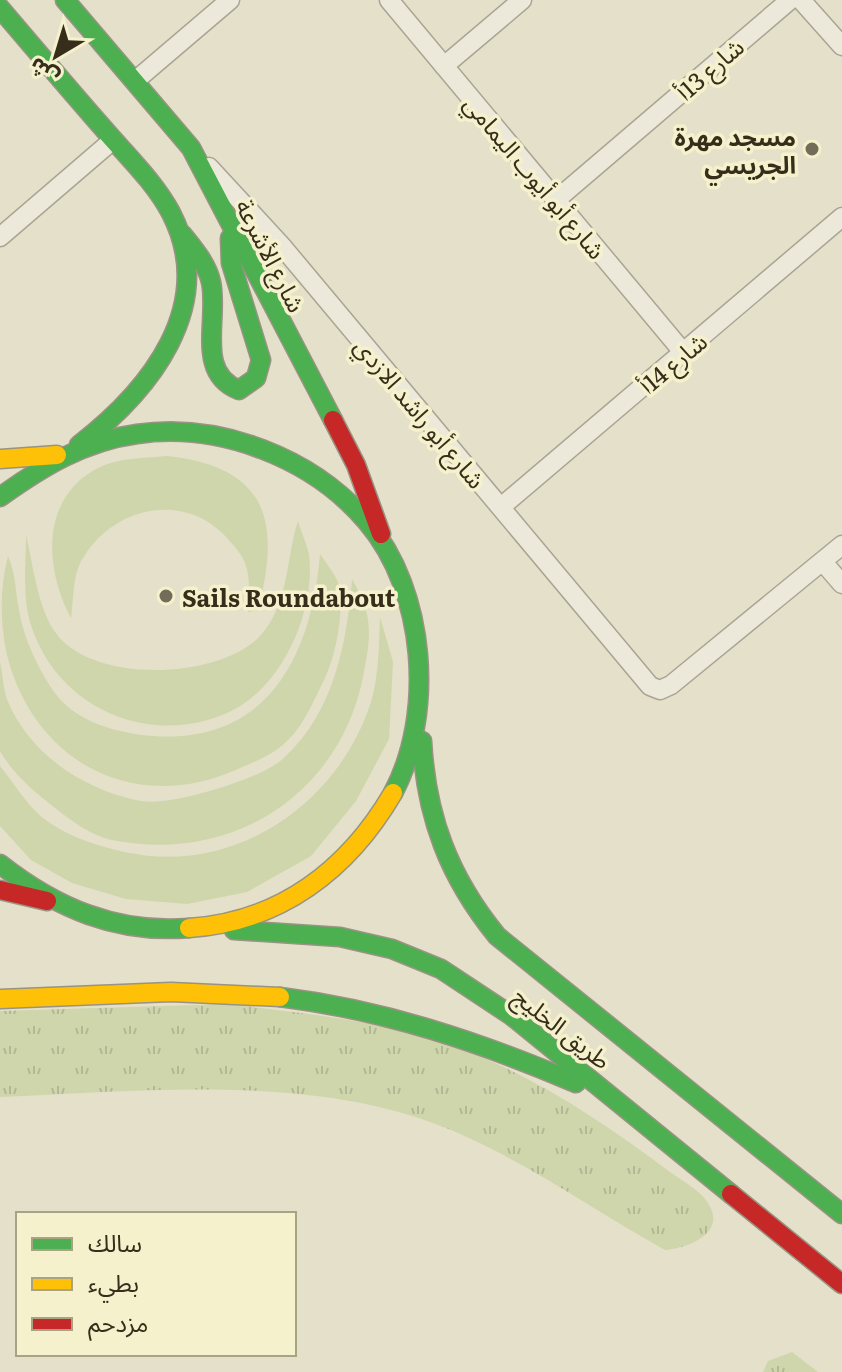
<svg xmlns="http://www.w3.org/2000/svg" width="842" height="1372" font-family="Literata,'Noto Sans Arabic',serif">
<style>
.grass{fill:#cfd6ab}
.park{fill:url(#park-tufts)}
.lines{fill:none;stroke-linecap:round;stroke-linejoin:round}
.street-casing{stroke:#a9a493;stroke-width:21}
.fast-casing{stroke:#989383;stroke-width:21}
.slow-casing{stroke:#989383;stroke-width:21}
.jam-casing{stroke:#989383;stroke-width:21}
.street{stroke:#ece9db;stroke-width:18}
.fast{stroke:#4caf50;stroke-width:18}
.slow{stroke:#ffc107;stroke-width:18}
.jam{stroke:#c62828;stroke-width:18}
.poi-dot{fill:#736c58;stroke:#f6f1cd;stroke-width:3}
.labels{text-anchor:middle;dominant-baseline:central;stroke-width:7;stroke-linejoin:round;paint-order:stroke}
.street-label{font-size:24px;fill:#362d1b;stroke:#f6f1cd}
.poi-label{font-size:24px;font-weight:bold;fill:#362d1b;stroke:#f6f1cd;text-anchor:end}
</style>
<defs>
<pattern id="park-tufts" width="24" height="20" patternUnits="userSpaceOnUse" patternTransform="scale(2)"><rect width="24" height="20" fill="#cfd6ab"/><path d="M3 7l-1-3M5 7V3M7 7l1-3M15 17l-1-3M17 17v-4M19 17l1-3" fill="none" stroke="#b2b893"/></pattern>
</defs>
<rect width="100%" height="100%" fill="#e4e0c9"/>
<g class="grass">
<path d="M167 456C268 467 281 521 258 610L248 612C249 596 251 579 245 563 242 554 233 545 227 538 185 491 114 506 83 558 72 575 74 599 71 618 44 568 40 496 100 467 119 458 146 458 167 456Z"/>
<path d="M298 521C301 532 307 544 309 555 316 612 281 690 227 713 148 748 57 707 31 625 22 597 26 564 26 535 33 564 37 603 53 629 87 685 219 680 260 636 289 605 286 558 298 521Z"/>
<path d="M320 554C326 563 336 575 339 585 344 614 336 655 324 680 314 700 303 727 286 742 274 754 254 762 238 769 134 816 32 762 6 651 0 619 0 587 8 556 16 574 15 590 19 610 23 637 39 671 55 693 74 719 106 729 135 734 260 753 311 665 320 554Z"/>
<path d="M352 579C374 617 371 635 363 677 339 796 230 864 112 840 91 836 66 817 50 804 32 790 11 771 0 751V662C3 675 3 692 9 704 32 756 86 791 141 801 163 804 192 796 213 790 235 783 268 773 285 757 334 711 347 643 352 579Z"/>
<path d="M380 617 393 662 389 739 356 801 311 856 247 892 187 904 126 899 72 883 31 860 0 826V766C13 782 27 805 43 818 71 840 115 852 150 856 250 865 341 796 371 702 379 675 379 645 380 617Z"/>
</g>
<g class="park">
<path d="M229 1004C309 1015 391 1020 467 1051 541 1080 607 1125 670 1172 681 1180 701 1191 708 1203 728 1234 686 1248 665 1250 595 1211 531 1165 458 1133 322 1072 145 1091 0 1097V1011Z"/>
<polygon points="792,1352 818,1372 763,1372 768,1361"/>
</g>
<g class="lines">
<defs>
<g id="street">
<polyline points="389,0 683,352"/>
<polyline points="801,0 842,46"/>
<polyline points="444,66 522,0"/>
<polyline points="135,81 230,0"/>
<polyline points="209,167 281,245 650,686 660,690 671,685 842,545"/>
<polyline points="556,200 790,0"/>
<polyline points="0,237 113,140"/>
<polyline points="501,507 842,217"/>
<polyline points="823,562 842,584"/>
</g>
<g id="fast">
<polyline points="65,0 191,148 333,420"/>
<path d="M0 8C34 48 68 88 103 128 126 155 154 181 171 213 219 306 149 391 79 445"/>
<path d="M182 234C194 249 207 264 211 282 219 319 195 373 239 390L256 378 261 360 231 263 230 238"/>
<path d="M0 497C42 467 84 441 137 434 220 422 313 458 367 522 426 591 435 714 393 793"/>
<path d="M422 741C426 817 449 877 497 936L842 1214"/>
<path d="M0 864C56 908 117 934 189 928"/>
<polyline points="234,930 340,937 392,949 441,969 512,1016 731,1194"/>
<path d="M280 997C384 1010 480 1042 576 1083"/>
</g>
<g id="slow">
<polyline points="0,459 57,455"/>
<path d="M189 928C280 922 348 870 393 793"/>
<polyline points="0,999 171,992 280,997"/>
</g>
<g id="jam">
<polyline points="333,420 356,465 381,534"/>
<polyline points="0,890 47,901"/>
<polyline points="731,1194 842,1284"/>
</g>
</defs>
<use href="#street" class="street-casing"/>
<use href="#fast" class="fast-casing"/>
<use href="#slow" class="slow-casing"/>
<use href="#jam" class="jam-casing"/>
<use href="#street" class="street"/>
<use href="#fast" class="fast"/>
<use href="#slow" class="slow"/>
<use href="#jam" class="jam"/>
</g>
<g class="poi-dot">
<circle cx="812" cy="149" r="8"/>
<circle cx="166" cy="596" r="8"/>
</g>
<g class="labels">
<g class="street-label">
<text transform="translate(709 68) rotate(-41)">شارع 13أ</text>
<text transform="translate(536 176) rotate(50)">شارع أبو أيوب اليمامي</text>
<text transform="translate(272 255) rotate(63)">شارع الأشرعة</text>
<text transform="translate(672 362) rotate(-40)">شارع 14أ</text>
<text transform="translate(421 412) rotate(50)">شارع أبو راشد الازدي</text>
<text transform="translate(563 1027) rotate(38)">طريق الخليج</text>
</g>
<g class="poi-label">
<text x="796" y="135">مسجد مهرة<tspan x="796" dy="28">الجريسي</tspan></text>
<text x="182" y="596" text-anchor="start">Sails Roundabout</text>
</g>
</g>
<rect x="16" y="1212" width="280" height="144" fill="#f6f1cd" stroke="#a9a386" stroke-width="2"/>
<rect x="32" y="1238" width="40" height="12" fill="#4caf50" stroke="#a9a386" stroke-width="2"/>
<text x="88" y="1252" font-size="24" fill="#362d1b">سالك</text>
<rect x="32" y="1278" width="40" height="12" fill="#ffc107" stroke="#a9a386" stroke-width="2"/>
<text x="88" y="1292" font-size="24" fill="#362d1b">بطيء</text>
<rect x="32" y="1318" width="40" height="12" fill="#c62828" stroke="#a9a386" stroke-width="2"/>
<text x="88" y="1332" font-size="24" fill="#362d1b">مزدحم</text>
<g transform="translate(56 56) rotate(218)" stroke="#f6f1cd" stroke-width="6" paint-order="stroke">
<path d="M0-6L14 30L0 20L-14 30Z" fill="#362d1b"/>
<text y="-12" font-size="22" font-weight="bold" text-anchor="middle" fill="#362d1b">ش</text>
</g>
</svg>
